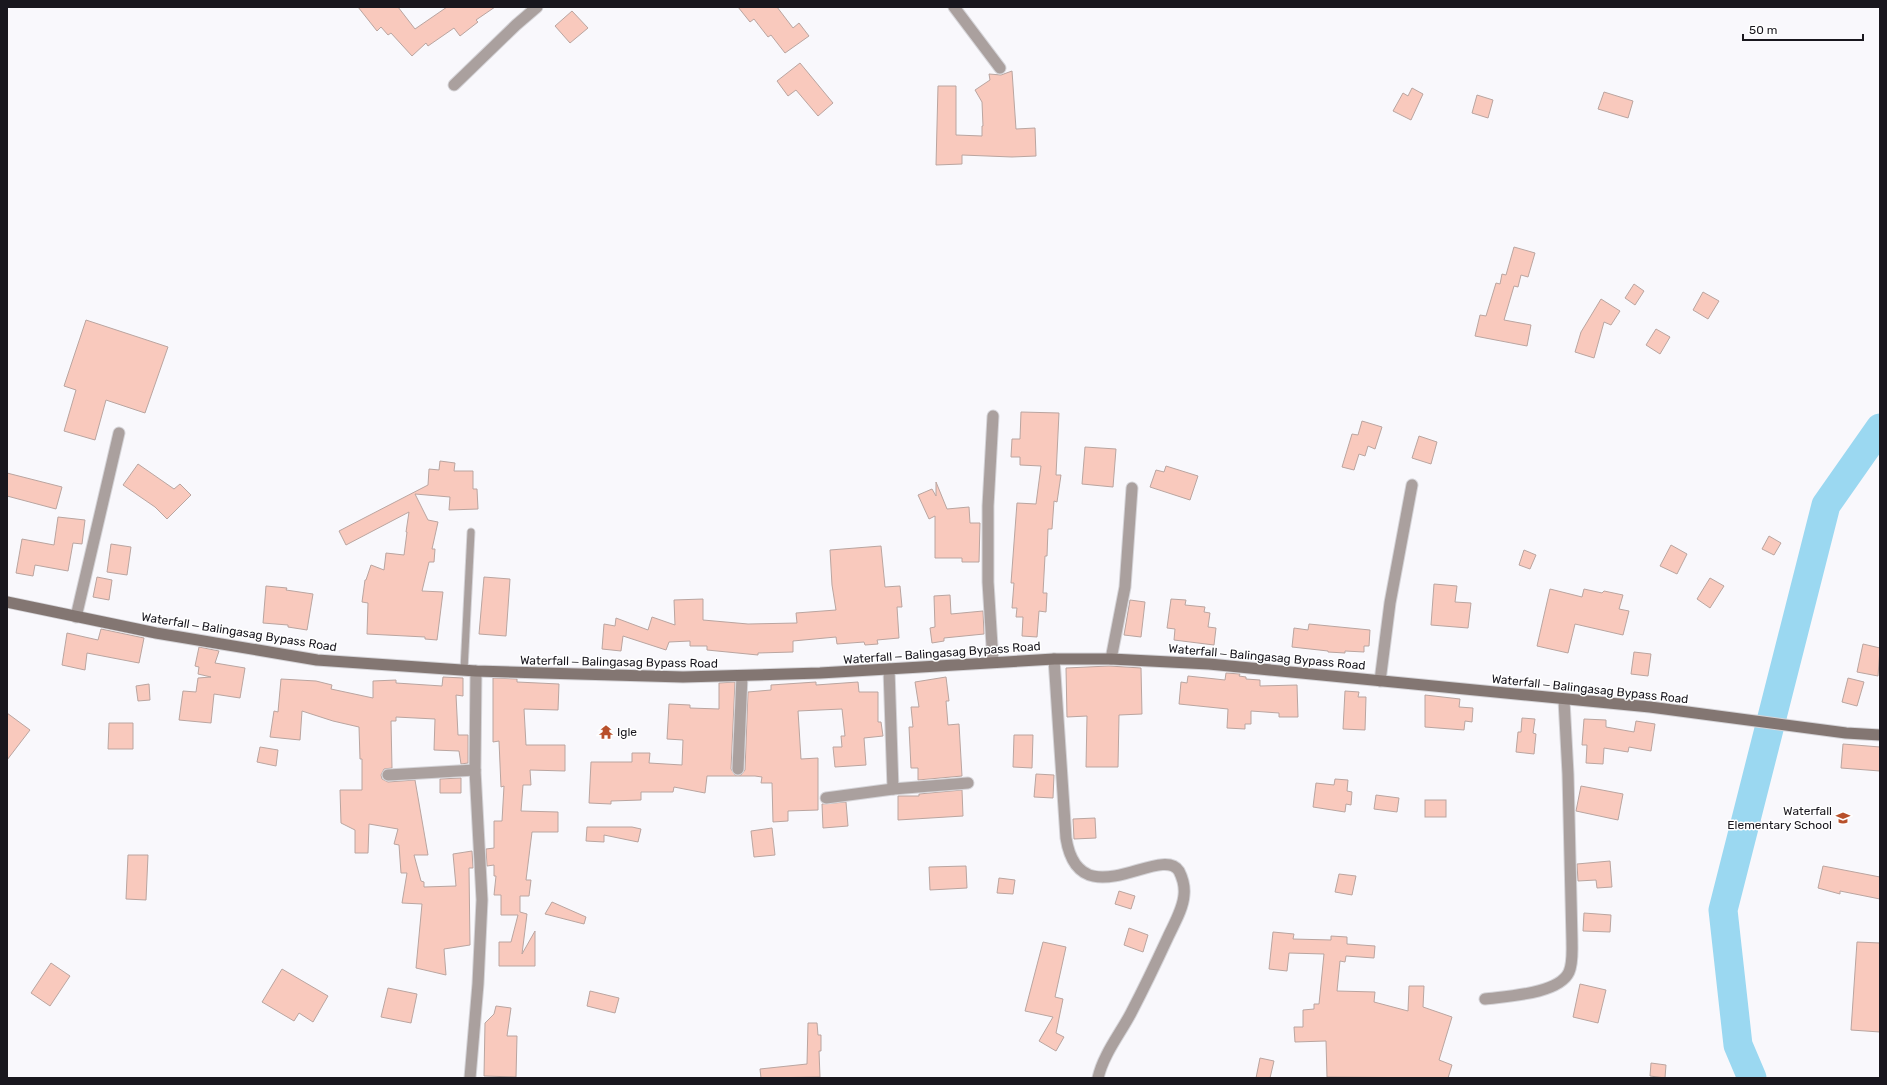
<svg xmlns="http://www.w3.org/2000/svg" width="1887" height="1085" font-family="Rubik,sans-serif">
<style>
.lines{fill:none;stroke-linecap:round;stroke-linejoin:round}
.river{stroke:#9bd8f1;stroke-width:29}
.building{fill:#f9c9bd;stroke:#baa5a0}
.service-casing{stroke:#d5d4d8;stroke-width:9}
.minor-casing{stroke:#d5d4d8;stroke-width:13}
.secondary-casing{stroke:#d5d4d8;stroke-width:13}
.service{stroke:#aaa09e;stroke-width:7}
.minor{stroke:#aaa09e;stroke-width:11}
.secondary{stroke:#837672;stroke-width:11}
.labels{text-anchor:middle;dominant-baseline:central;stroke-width:3;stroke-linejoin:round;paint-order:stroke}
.street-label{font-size:12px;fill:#19171e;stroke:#fff}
.poi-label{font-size:12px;fill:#19171e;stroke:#fff;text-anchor:start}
</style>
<rect width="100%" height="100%" fill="#f9f8fc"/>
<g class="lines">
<polyline class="river" points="1752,1078 1738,1045 1723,910 1826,505 1880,428"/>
</g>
<g class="building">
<polygon points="358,7 398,7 415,29 447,7 495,7 476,20 478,22 460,36 454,28 428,46 426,43 412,56 391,33 388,35 381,27 377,31"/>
<polygon points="738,7 777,7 793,28 799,23 809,36 785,53 771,35 768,37 754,19 750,22"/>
<polygon points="572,11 588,28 570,43 555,26"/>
<polygon points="800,63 833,103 818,116 796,90 788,96 777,81"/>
<polygon points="1012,71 1016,129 1035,128 1036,156 1012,157 962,155 962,164 936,165 938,86 956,86 956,135 982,136 982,126 983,126 982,102 975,90 990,80 989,74 1001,75"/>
<polygon points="1412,88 1423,94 1411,120 1393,111 1403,93 1408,96"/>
<polygon points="1604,92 1633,101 1628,118 1598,109"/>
<polygon points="1477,95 1493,100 1488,118 1472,113"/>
<polygon points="1514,247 1535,253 1528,277 1521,275 1518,287 1514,286 1504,320 1531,325 1527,346 1475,336 1480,315 1486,316 1496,283 1500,284 1502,274 1506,275"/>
<polygon points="1634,284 1644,291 1635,305 1625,298"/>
<polygon points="1703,292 1719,301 1708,319 1693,310"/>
<polygon points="1601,299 1620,311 1611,325 1604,322 1594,358 1575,352 1581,332"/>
<polygon points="86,320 168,347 145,413 106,400 95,440 64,431 76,390 64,386"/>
<polygon points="1656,329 1670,337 1660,354 1646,345"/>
<polygon points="1021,412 1059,413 1056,475 1061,475 1057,502 1054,501 1052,529 1048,529 1047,556 1045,556 1043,593 1047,593 1046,612 1039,611 1037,637 1022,636 1023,617 1016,617 1017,608 1012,608 1014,583 1011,583 1017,503 1036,504 1041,466 1020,465 1020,457 1011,457 1012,439 1020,439"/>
<polygon points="1362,421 1382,427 1375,449 1368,446 1365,456 1359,454 1354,470 1342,467 1352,434 1358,435"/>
<polygon points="1419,436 1437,442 1431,464 1412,458"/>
<polygon points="1085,447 1116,449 1113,487 1082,484"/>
<polygon points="440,461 455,463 454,471 473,471 473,489 477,489 478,509 449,510 450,497 415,494 428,520 438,522 432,549 435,549 434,562 429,562 422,591 443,592 437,640 425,639 425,637 367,634 368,603 362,602 365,580 366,580 371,565 384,570 386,553 404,555 407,532 406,532 409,512 346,545 339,531 428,485 429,469 439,470"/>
<polygon points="138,464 174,489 180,484 191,495 167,519 155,507 123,485"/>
<polygon points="1166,466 1198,476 1190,500 1150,487 1156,470 1164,472"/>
<polygon points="7,473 62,487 56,509 7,496"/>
<polygon points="936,482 947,509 969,507 970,523 980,523 979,562 962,562 962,558 935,558 935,516 929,519 918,495 932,489 936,496"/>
<polygon points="58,517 85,520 82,544 73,543 68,571 35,565 33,576 16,573 22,539 54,545"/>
<polygon points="1769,536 1781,543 1774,555 1762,549"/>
<polygon points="111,544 131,547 127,575 107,572"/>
<polygon points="1671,545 1687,554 1677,574 1660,566"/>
<polygon points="881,546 885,587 900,586 902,607 897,607 899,638 877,640 878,644 865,645 864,642 837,644 836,637 793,641 793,652 758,653 758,655 707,650 707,646 690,646 690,641 669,642 666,650 623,636 621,651 602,649 604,624 615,626 616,618 648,630 652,617 675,625 674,600 703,599 703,620 748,624 797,623 796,613 836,610 832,585 830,550"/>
<polygon points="1524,550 1536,555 1530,569 1519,565"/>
<polygon points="97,577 112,580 109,600 93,597"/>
<polygon points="484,577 510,579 506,636 479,634"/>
<polygon points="1710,578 1724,586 1710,608 1697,599"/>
<polygon points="1434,584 1457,586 1455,602 1471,603 1468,628 1431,625"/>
<polygon points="266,586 287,588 286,590 313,594 307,630 288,627 288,625 263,623"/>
<polygon points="1550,589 1582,597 1584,589 1602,593 1604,591 1623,595 1619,609 1629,611 1623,635 1575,624 1568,653 1537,646"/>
<polygon points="950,595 951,614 983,611 984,634 944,638 944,641 932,643 930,628 935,627 934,596"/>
<polygon points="1171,599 1186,600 1185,605 1205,607 1204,612 1210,613 1208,627 1216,628 1214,645 1174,640 1175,629 1167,628"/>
<polygon points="1130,600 1145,602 1141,637 1124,635"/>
<polygon points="1309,624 1370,630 1369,646 1364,646 1364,652 1345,651 1345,653 1328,652 1328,651 1292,647 1294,628 1308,630"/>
<polygon points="101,629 144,638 139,663 87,653 85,670 62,665 67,633 98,640"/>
<polygon points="1863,644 1880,648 1878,676 1857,672"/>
<polygon points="199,647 219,651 215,663 245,668 240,698 214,694 211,723 179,720 183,691 196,692 198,678 211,677 198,674 199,667 195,666"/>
<polygon points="1634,652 1651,654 1648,676 1631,674"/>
<polygon points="1109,666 1141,668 1142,714 1119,715 1118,767 1086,767 1087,716 1067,717 1066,668"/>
<polygon points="1226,673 1240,674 1239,676 1246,677 1246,679 1260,680 1260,686 1297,685 1298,717 1279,717 1279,713 1251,711 1251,724 1245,724 1245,729 1227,728 1228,709 1179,704 1181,682 1187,683 1188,676 1225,680"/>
<polygon points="443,677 463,678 463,696 456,695 458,735 468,735 468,763 461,764 459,751 434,750 435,719 396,717 396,721 391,721 392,768 384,769 381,775 382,779 388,782 415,780 428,855 414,855 421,881 424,882 424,887 456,886 453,854 472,851 473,868 469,868 470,945 444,949 446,975 416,968 422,904 402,903 407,873 401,873 399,845 394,844 398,829 369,824 368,853 355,853 355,830 341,823 340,790 362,790 362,759 360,759 359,727 333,721 302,711 300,740 270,737 274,711 278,712 281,679 316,681 332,685 331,689 373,698 373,681 396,680 396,683 442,686"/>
<polygon points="946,677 949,701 946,701 948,725 959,724 962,776 918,780 918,768 911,768 909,727 913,727 911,707 919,707 915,682"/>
<polygon points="493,678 517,679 517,682 559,684 558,710 524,709 526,745 565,745 565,771 530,770 531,785 523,785 521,811 558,812 558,832 532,832 526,880 531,880 529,896 520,896 520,912 527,914 522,954 535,931 535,966 499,966 499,942 511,942 518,915 501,915 501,895 494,895 496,876 494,876 494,865 487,866 486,849 494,848 494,821 502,821 504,786 501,787 499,741 493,742"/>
<polygon points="1848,678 1864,682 1857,706 1842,702"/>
<polygon points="735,682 731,769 735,775 741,775 745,770 748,692 771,690 771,685 816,682 816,685 858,682 859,692 878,692 878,722 881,722 883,736 864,738 866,765 835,767 833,747 842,747 841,736 845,736 842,709 798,711 801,759 818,758 818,810 788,811 788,821 773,822 772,783 761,783 762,777 755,776 707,776 705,793 674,787 673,792 641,792 641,800 611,801 611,804 589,803 591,762 632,762 632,753 650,753 649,763 682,765 683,740 667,739 669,704 690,705 690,708 719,709 719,683"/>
<polygon points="149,684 150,700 138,701 136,686"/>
<polygon points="1345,691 1359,692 1358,697 1366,697 1365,730 1343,729"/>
<polygon points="1425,695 1460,699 1459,707 1473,708 1472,722 1465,721 1464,730 1425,727"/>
<polygon points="7,713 30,730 7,760"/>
<polygon points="1522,718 1535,719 1533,733 1536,734 1534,754 1516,752 1518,732 1521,732"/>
<polygon points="1584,719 1606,720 1606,727 1634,732 1636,721 1655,724 1651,751 1629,747 1628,752 1604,748 1603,764 1586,763 1587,745 1582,745"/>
<polygon points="109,723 133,723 133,749 108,749"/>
<polygon points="1014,735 1033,735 1032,768 1013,767"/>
<polygon points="1843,744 1880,747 1880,771 1841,768"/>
<polygon points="260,747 278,750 276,766 257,762"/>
<polygon points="1036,774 1054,775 1053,798 1034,797"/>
<polygon points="461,778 461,793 440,793 440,779"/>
<polygon points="1335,779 1348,780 1347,791 1352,792 1351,805 1346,804 1345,812 1313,807 1316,783 1334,785"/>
<polygon points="1581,786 1623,794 1618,820 1576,811"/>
<polygon points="962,790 963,816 898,820 898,796 919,796 919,794"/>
<polygon points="1376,795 1399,798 1397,812 1374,809"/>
<rect x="1425" y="800" width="21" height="17"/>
<polygon points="846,802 848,826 823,828 822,804"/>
<polygon points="1095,818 1096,838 1074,839 1073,819"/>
<polygon points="587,827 632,827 641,829 638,842 604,835 604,842 586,841"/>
<polygon points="772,828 775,855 754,857 751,831"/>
<polygon points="128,855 148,855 146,900 126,899"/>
<polygon points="1610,861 1612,887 1597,888 1596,880 1578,881 1577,864"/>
<polygon points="966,866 967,888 930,890 929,867"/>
<polygon points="1823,866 1880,877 1880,899 1840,891 1840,894 1818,888"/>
<polygon points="1339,874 1356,876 1352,895 1335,892"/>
<polygon points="999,878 1015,880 1013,894 997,893"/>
<polygon points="1119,891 1135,896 1131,909 1115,904"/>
<polygon points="552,902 586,917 584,924 545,914"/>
<polygon points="1584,913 1611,915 1610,932 1583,931"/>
<polygon points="1129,928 1148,935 1143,952 1124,945"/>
<polygon points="1273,932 1294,934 1293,939 1331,940 1331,936 1347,937 1347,944 1375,946 1374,958 1346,956 1345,962 1340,961 1337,991 1375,992 1374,1002 1408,1011 1409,986 1424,986 1423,1007 1452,1017 1439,1060 1452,1065 1448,1078 1327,1077 1326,1041 1295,1042 1294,1027 1303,1027 1303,1010 1314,1009 1314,1004 1319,1004 1324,954 1289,953 1287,971 1269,969"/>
<polygon points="1043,942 1066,947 1055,997 1063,999 1056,1033 1064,1037 1056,1051 1039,1041 1053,1017 1025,1011"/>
<polygon points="1857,942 1880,943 1880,1032 1851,1030"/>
<polygon points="51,963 70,976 50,1006 31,993"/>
<polygon points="282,969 328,996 313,1022 299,1013 294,1021 262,1002"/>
<polygon points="1580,984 1606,990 1598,1023 1573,1017"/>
<polygon points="388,988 417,994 411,1023 381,1017"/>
<polygon points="590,991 619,998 615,1013 587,1006"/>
<polygon points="496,1006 511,1008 507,1036 517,1036 516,1077 484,1076 485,1023 494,1014"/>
<polygon points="808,1023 817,1023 818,1035 821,1035 821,1051 819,1051 820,1077 761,1078 760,1069 807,1064"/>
<polygon points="1260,1058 1274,1061 1270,1078 1256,1078"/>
<polygon points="1651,1063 1666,1065 1665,1078 1650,1076"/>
</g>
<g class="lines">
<defs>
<polyline id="service" points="464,670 471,532"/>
<g id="minor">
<polyline points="954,7 1000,68"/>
<polyline points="454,85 516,25 537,7"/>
<polyline points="76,617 119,433"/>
<path d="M1054 659 1066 838C1079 920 1161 843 1179 871 1183 879 1185 886 1184 895 1183 909 1174 924 1168 937 1156 963 1144 988 1131 1013 1120 1034 1103 1055 1098 1078"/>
<polyline points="1111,659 1125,587 1132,488"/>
<polyline points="993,662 988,582 988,506 993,416"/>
<polyline points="889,669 893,789"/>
<polyline points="1380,681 1390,603 1412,485"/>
<polyline points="738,769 742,676"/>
<polyline points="388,775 475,770"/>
<polyline points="826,798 893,789 968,783"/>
<path d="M1485 999C1507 996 1559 994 1569 972 1573 963 1572 951 1572 941L1568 774 1564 700"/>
<polyline points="470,1078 478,984 482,900 475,770 476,671"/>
</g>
<polyline id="secondary" points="7,602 156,633 317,660 476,671 683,677 820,673 1054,659 1111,659 1209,664 1650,707 1846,733 1880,735"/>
</defs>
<use href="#service" class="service-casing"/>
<use href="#minor" class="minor-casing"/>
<use href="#secondary" class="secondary-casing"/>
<use href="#service" class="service"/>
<use href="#minor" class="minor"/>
<use href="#secondary" class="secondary"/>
</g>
<defs>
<symbol id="temple-bare" viewBox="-9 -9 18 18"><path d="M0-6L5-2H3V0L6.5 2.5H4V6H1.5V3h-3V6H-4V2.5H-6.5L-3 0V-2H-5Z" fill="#b8502b" stroke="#fff" stroke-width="2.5" paint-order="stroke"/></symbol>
<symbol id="school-bare" viewBox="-9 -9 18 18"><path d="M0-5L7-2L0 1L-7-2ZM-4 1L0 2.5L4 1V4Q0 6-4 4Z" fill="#b8502b" stroke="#fff" stroke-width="2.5" paint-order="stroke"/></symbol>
</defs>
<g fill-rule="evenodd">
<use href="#temple-bare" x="596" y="722" width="20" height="20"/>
<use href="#school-bare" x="1833" y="808" width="20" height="20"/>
</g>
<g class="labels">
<g class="street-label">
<text transform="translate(239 632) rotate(9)">Waterfall ‒ Balingasag Bypass Road</text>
<text transform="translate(942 653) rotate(-4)">Waterfall ‒ Balingasag Bypass Road</text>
<text transform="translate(1267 657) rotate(5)">Waterfall ‒ Balingasag Bypass Road</text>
<text transform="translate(619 662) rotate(1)">Waterfall ‒ Balingasag Bypass Road</text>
<text transform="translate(1590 689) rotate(6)">Waterfall ‒ Balingasag Bypass Road</text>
</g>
<g class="poi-label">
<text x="617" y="732">Igle</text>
<text x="1832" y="811" text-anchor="end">Waterfall<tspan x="1832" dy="14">Elementary School</tspan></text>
</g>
</g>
<rect width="1887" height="1085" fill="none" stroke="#19171e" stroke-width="16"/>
<path d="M1743 34v6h120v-6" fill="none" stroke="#19171e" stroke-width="2"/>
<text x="1749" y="34" font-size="12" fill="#19171e" stroke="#ffffff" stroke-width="3" paint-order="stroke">50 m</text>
</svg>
